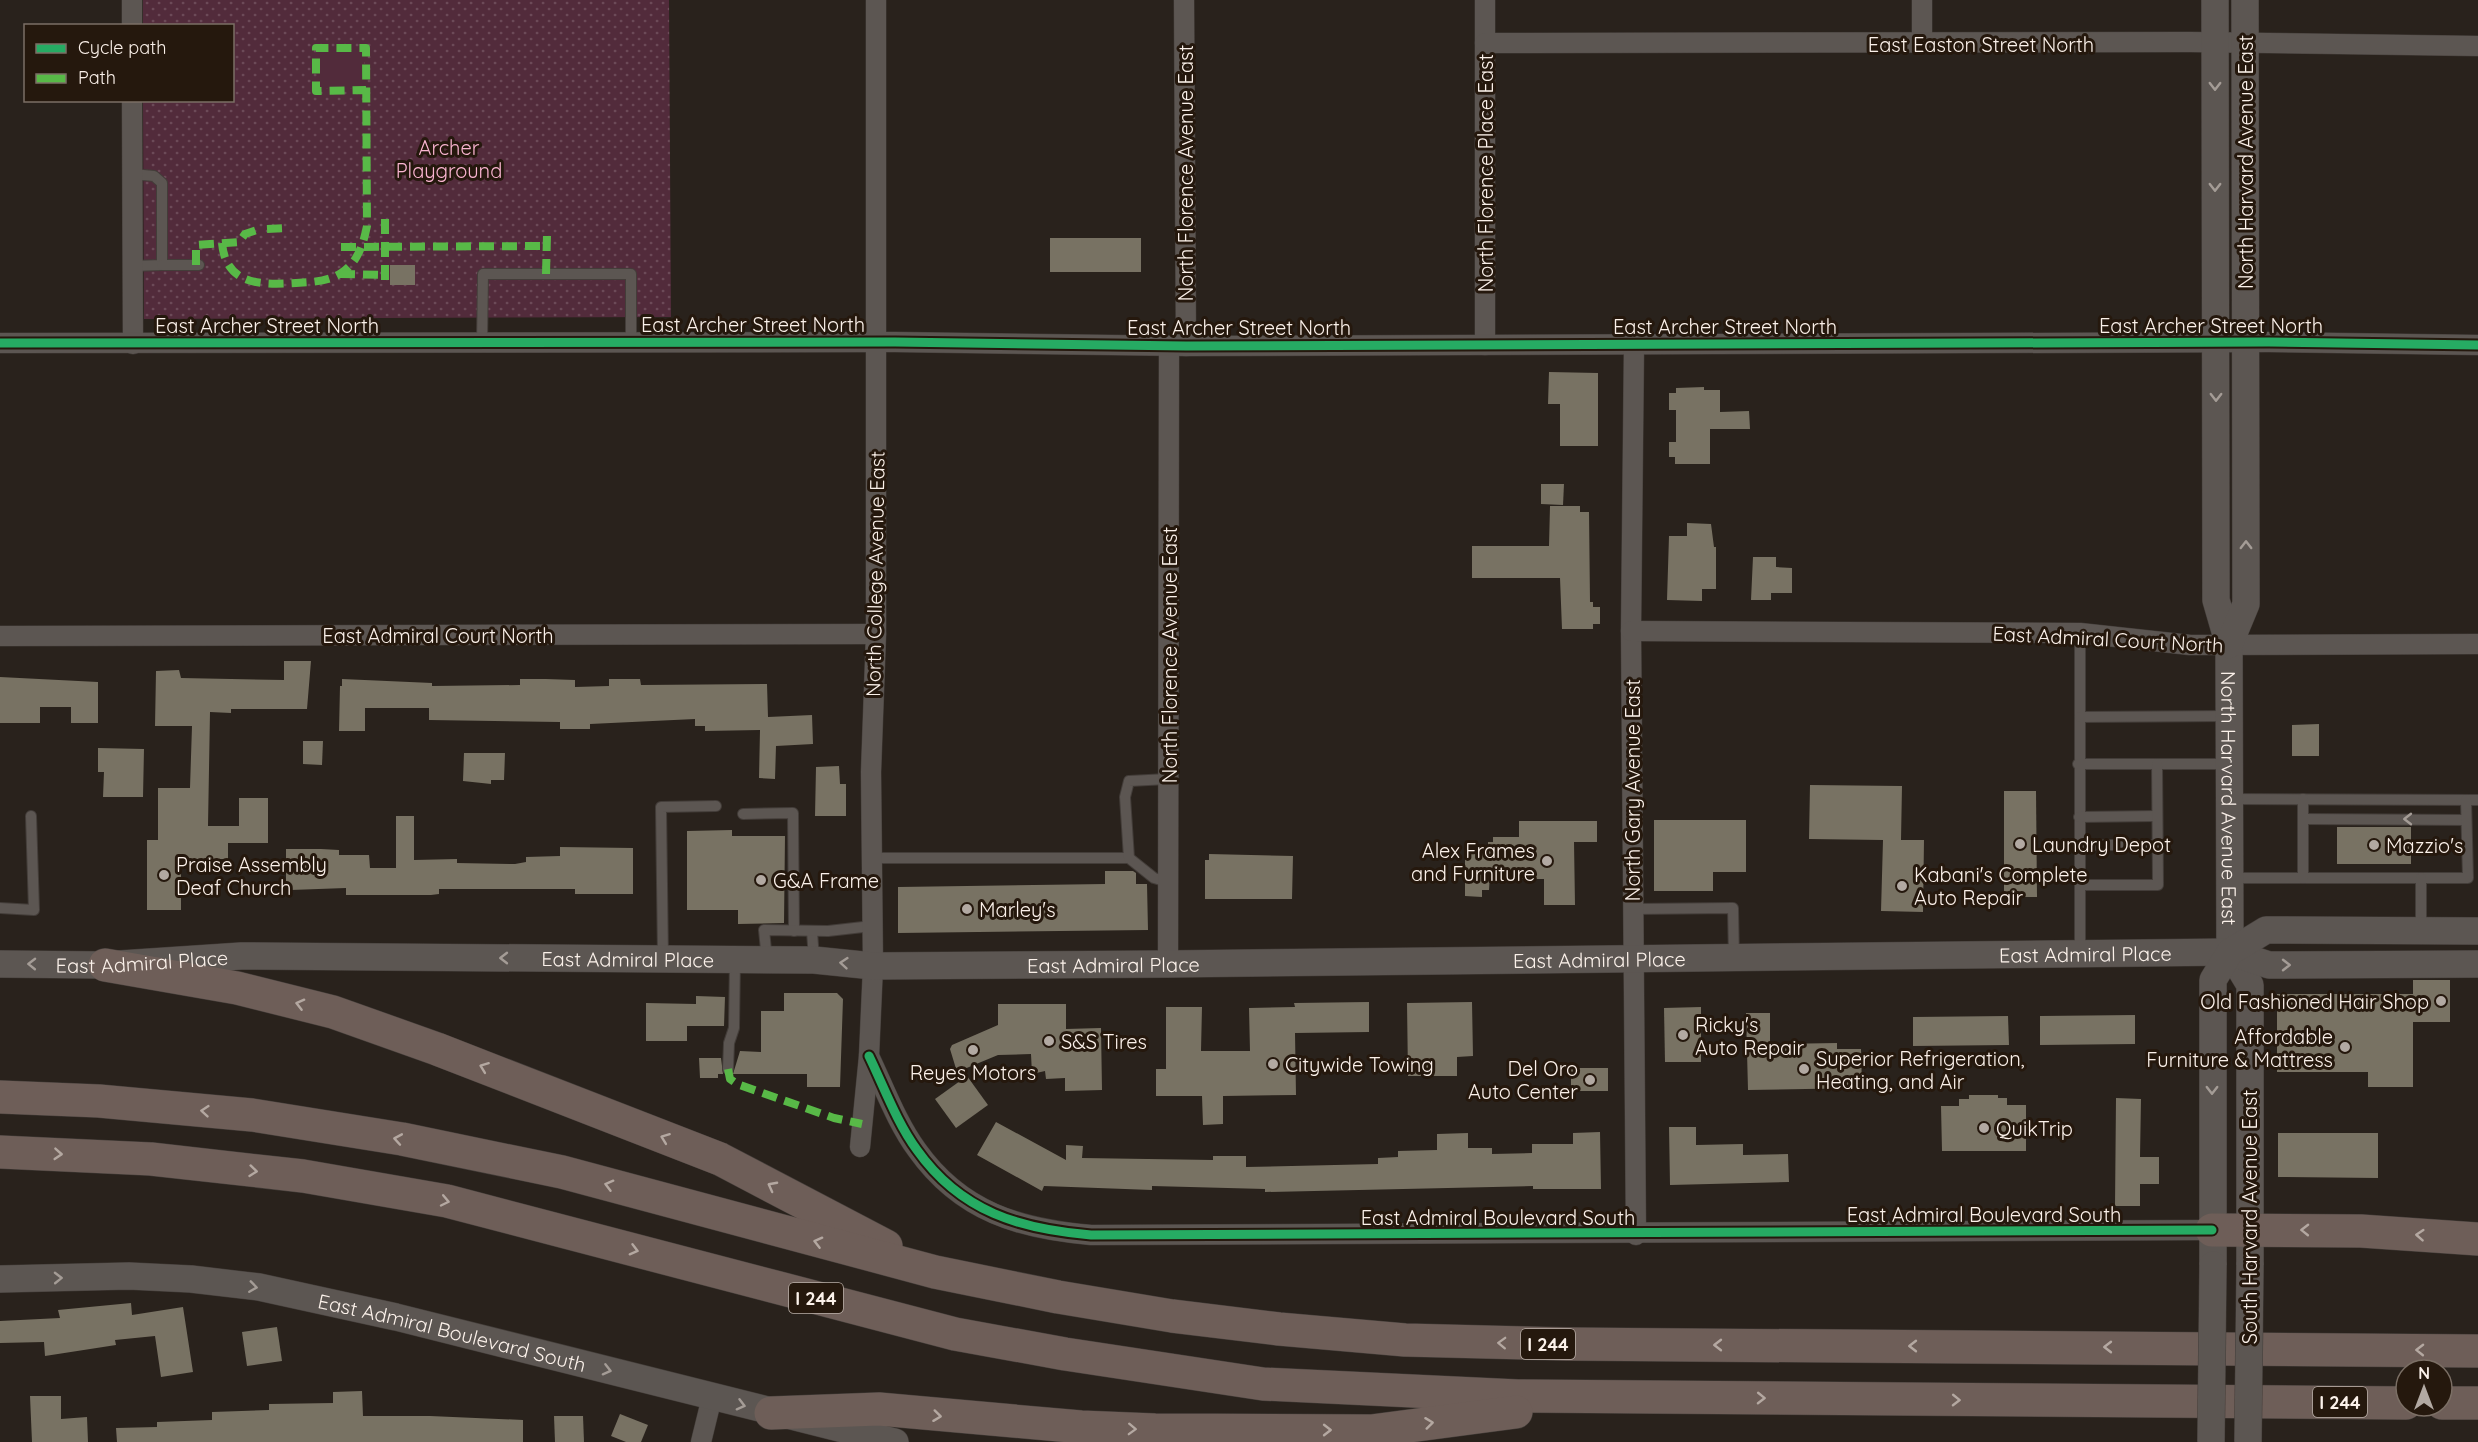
<svg xmlns="http://www.w3.org/2000/svg" width="2478" height="1442" font-family="Quicksand,sans-serif">
<style>
.park{fill:url(#park-dots)}
.garden{fill:#522b3b}
.building{fill:#787263}
.lines{fill:none;stroke-linecap:round;stroke-linejoin:round}
.lane-casing{stroke:#433d39;stroke-width:12}
.street-casing{stroke:#433d39;stroke-width:21}
.secondary-casing{stroke:#433d39;stroke-width:28}
.highway-casing{stroke:#433d39;stroke-width:34}
.lane{stroke:#5c5652;stroke-width:10}
.street{stroke:#5c5652;stroke-width:20}
.secondary{stroke:#5c5652;stroke-width:27}
.highway{stroke:#6e5e58;stroke-width:33}
.secondary-bridge-casing{stroke:#433d39;stroke-width:28;stroke-linecap:butt}
.secondary-bridge{stroke:#5c5652;stroke-width:27}
.quiet{stroke:#58b947;stroke-width:8;stroke-dasharray:15 8;stroke-linecap:butt}
.cycleway-casing{stroke:#25180d;stroke-width:13}
.cycleway{stroke:#26ab63;stroke-width:9}
.oneway{stroke:#a49c96}
.oneway2{stroke:#b4a8a1}
.poi-dot{fill:#b2a9a2;stroke:#25180d;stroke-width:2}
.labels{text-anchor:middle;dominant-baseline:central;stroke-width:6;stroke-linejoin:round;paint-order:stroke}
.shield{fill:#25180d;stroke:#bbb0a8;stroke-width:1.5}
.shield-label{font-size:18px;font-weight:bold;fill:#fbf1ea}
.street-label{font-size:20px;fill:#fbf1ea;stroke:#25180d}
.park-label{font-size:20px;fill:#fbb5d2;stroke:#25180d}
.poi-label{font-size:20px;fill:#fbf1ea;stroke:#25180d;text-anchor:start}
</style>
<defs>
<pattern id="park-dots" width="8" height="8" patternUnits="userSpaceOnUse" patternTransform="scale(1.5)"><rect width="8" height="8" fill="#522b3b"/><path d="M2 2h.1M6 6h.1" fill="none" stroke="#6c4a58" stroke-width="1.8" stroke-linecap="round"/></pattern>
</defs>
<rect width="100%" height="100%" fill="#29221c"/>
<polygon class="park" points="143,0 669,0 671,317 144,319 143,101 232,100 232,26 143,25"/>
<rect class="garden" x="318" y="50" width="46" height="38"/>
<g class="building">
<rect x="1050" y="238" width="91" height="34"/>
<rect x="390" y="265" width="25" height="20"/>
<polygon points="1549,372 1598,373 1598,446 1560,446 1560,404 1548,404"/>
<polygon points="1704,387 1704,390 1720,390 1720,412 1749,411 1750,429 1710,429 1710,464 1675,464 1675,457 1669,457 1669,442 1676,442 1676,410 1669,410 1669,393 1676,393 1676,388"/>
<polygon points="1541,484 1564,484 1563,505 1541,504"/>
<polygon points="1550,506 1580,506 1580,512 1589,512 1590,602 1593,602 1593,607 1600,607 1600,624 1593,624 1593,629 1562,629 1560,578 1472,578 1472,546 1549,546"/>
<polygon points="1687,523 1711,524 1714,547 1716,547 1716,589 1702,589 1702,601 1667,600 1669,536 1687,536"/>
<polygon points="1753,557 1776,557 1776,567 1792,568 1792,593 1771,593 1771,600 1751,600"/>
<polygon points="284,661 311,661 307,709 231,709 231,713 210,712 208,826 239,826 239,798 268,798 268,843 228,843 228,859 181,859 181,910 147,910 147,840 158,840 158,788 190,788 192,726 155,726 156,671 179,670 181,678 284,680"/>
<polygon points="0,677 98,682 98,723 71,723 71,707 40,707 40,723 0,723"/>
<polygon points="342,679 432,683 432,686 520,685 520,679 546,679 575,680 575,687 609,686 609,679 640,679 641,685 767,684 768,717 812,715 813,744 776,746 775,779 759,778 760,730 705,731 705,726 695,726 695,719 590,724 590,729 560,729 560,722 429,720 429,708 365,708 365,731 339,731 340,686 342,686"/>
<polygon points="2319,724 2319,756 2292,756 2292,725"/>
<polygon points="303,741 323,741 322,765 303,764"/>
<polygon points="98,748 144,749 143,797 103,797 104,772 98,772"/>
<polygon points="464,753 505,753 504,780 491,780 491,784 463,781"/>
<polygon points="839,766 840,784 846,784 846,816 815,816 816,767"/>
<polygon points="1810,785 1902,786 1901,840 1924,840 1923,912 1881,911 1883,840 1809,839"/>
<polygon points="2004,791 2036,791 2037,897 2004,897"/>
<polygon points="396,816 414,816 414,860 457,859 457,863 515,864 526,862 526,857 560,856 560,847 633,848 633,894 575,894 575,889 439,889 439,894 431,895 346,895 346,888 291,890 291,887 286,887 286,849 321,849 339,850 339,855 369,855 370,868 396,868"/>
<polygon points="1654,820 1746,820 1746,872 1713,872 1713,891 1654,891"/>
<polygon points="1519,821 1597,821 1597,842 1574,842 1575,905 1544,905 1544,879 1520,879 1520,873 1490,873 1489,890 1482,890 1482,897 1465,896 1465,853 1488,853 1488,842 1493,842 1493,837 1519,837"/>
<rect x="2337" y="827" width="74" height="37"/>
<polygon points="732,830 732,836 785,836 784,923 738,924 738,910 687,910 687,831"/>
<polygon points="1209,854 1293,856 1292,899 1205,899 1205,860 1209,860"/>
<polygon points="1105,871 1133,871 1136,873 1136,884 1147,884 1148,930 898,933 898,887 1105,884"/>
<polygon points="2413,980 2450,980 2450,1022 2413,1022 2413,1087 2368,1087 2368,1072 2277,1072 2277,994 2413,994"/>
<polygon points="784,993 837,993 843,999 840,1087 807,1087 807,1074 733,1074 740,1051 761,1052 761,1011 784,1011"/>
<polygon points="696,996 725,997 724,1026 687,1026 687,1041 646,1041 646,1003 696,1004"/>
<polygon points="1369,1002 1369,1032 1295,1033 1296,1095 1223,1096 1223,1124 1203,1125 1202,1096 1156,1096 1156,1069 1166,1069 1166,1007 1202,1007 1201,1051 1250,1051 1249,1008 1295,1007 1294,1003"/>
<polygon points="1472,1002 1473,1056 1457,1057 1457,1076 1408,1076 1407,1003"/>
<polygon points="998,1004 1066,1004 1066,1029 1101,1028 1102,1090 1065,1091 1065,1078 1046,1079 1045,1071 1032,1074 1031,1054 998,1055 957,1072 950,1049 952,1045 998,1025"/>
<polygon points="1701,1007 1701,1062 1665,1062 1664,1008"/>
<polygon points="1746,1013 1770,1013 1770,1044 1837,1043 1837,1049 1861,1049 1862,1088 1748,1090"/>
<polygon points="2135,1015 2135,1044 2040,1045 2040,1016"/>
<polygon points="2008,1016 2009,1045 1913,1046 1913,1017"/>
<polygon points="699,1058 721,1058 723,1074 718,1074 718,1078 700,1078"/>
<rect x="1571" y="1068" width="37" height="23"/>
<polygon points="967,1076 988,1105 956,1128 935,1099"/>
<polygon points="1969,1095 1998,1095 1998,1098 2007,1098 2007,1105 2026,1105 2026,1151 1942,1151 1941,1106 1959,1106 1959,1099 1969,1099"/>
<polygon points="2116,1098 2141,1099 2140,1157 2159,1157 2159,1184 2140,1184 2140,1206 2115,1206"/>
<polygon points="996,1122 1066,1160 1066,1145 1083,1146 1082,1158 1213,1160 1213,1156 1246,1156 1246,1167 1378,1164 1378,1158 1398,1157 1398,1151 1437,1150 1437,1134 1468,1133 1468,1148 1492,1148 1492,1154 1532,1153 1532,1144 1573,1144 1573,1133 1600,1132 1601,1189 1533,1189 1533,1186 1265,1192 1265,1189 1152,1186 1152,1190 1044,1186 1042,1191 977,1155"/>
<polygon points="1669,1127 1696,1127 1696,1145 1743,1144 1743,1155 1788,1154 1789,1182 1670,1185"/>
<polygon points="2278,1133 2378,1133 2378,1178 2278,1177"/>
<polygon points="131,1303 132,1315 183,1307 193,1372 161,1377 155,1336 115,1340 116,1345 45,1356 44,1342 0,1343 0,1321 60,1318 58,1310"/>
<polygon points="277,1327 282,1361 247,1366 242,1332"/>
<polygon points="362,1391 363,1416 430,1416 523,1420 523,1442 117,1442 116,1428 157,1427 157,1422 212,1420 212,1412 269,1410 269,1404 333,1403 333,1392"/>
<polygon points="30,1396 61,1396 61,1419 87,1417 88,1442 32,1442"/>
<polygon points="620,1414 648,1425 641,1442 626,1442 611,1436"/>
<polygon points="554,1416 583,1416 584,1442 555,1442"/>
</g>
<g class="lines">
<defs>
<g id="lane">
<polyline points="132,174 154,176 162,183 162,265 133,266"/>
<polyline points="162,265 199,265"/>
<polyline points="482,343 483,274 631,274 631,343"/>
<polyline points="2080,633 2080,954"/>
<polyline points="2080,717 2229,716"/>
<polyline points="2078,764 2228,764"/>
<polyline points="2230,799 2478,800"/>
<polyline points="743,814 793,813 794,931"/>
<polyline points="2079,817 2157,816"/>
<polyline points="2303,819 2466,820"/>
<polyline points="2079,845 2157,845"/>
<polyline points="872,858 1129,858"/>
<polyline points="2231,878 2468,878 2466,800"/>
<polyline points="2303,878 2303,799"/>
<polyline points="1168,882 1154,878 1129,858 1125,797 1129,781 1168,779"/>
<polyline points="2080,885 2158,885 2157,764"/>
<polyline points="0,908 34,910 31,816"/>
<polyline points="1633,909 1733,908 1734,958"/>
<polyline points="2421,930 2421,878"/>
<polyline points="812,931 814,960"/>
<polyline points="663,959 661,807 716,806"/>
<polyline points="767,960 764,930 828,931 872,926"/>
<polyline points="728,1069 729,1043 734,1028 735,960"/>
</g>
<g id="street">
<polyline points="132,0 132,26"/>
<polyline points="1184,0 1186,346"/>
<polyline points="1485,0 1485,345"/>
<polyline points="1922,0 1922,44"/>
<polyline points="1485,43 2190,42 2478,46"/>
<polyline points="132,100 133,344"/>
<polyline points="0,343 895,342 1186,346 2269,342 2478,345"/>
<polyline points="1634,345 1631,631 1636,1235"/>
<polyline points="1631,631 2080,633 2190,645 2478,644"/>
<polyline points="0,636 876,634"/>
<polyline points="1168,964 1169,346"/>
<path d="M869 1056C884 1087 897 1123 917 1150 961 1212 1020 1229 1091 1235L2212 1230"/>
<polyline points="860,1147 869,1056 873,966 871,772 876,634 876,0"/>
<polyline points="701,1442 712,1397"/>
</g>
<g id="secondary">
<path id="s1" d="M2215 0 2216 600 2229 645 2230 952"/>
<polyline points="2229,645 2246,604 2245,0"/>
<polyline points="2230,952 2250,985 2250,1265"/>
<path id="s2" d="M0 964 105 965 241 956 814 960 873 966 1168 964 2230 952 2269 965 2478 964"/>
<polyline points="2213,1265 2213,980 2230,952 2266,930 2478,931"/>
<path id="s3" d="M0 1279 129 1276 191 1279 259 1287 396 1317 895 1442"/>
</g>
<g id="highway">
<polyline points="105,965 237,988 333,1012 437,1049 720,1159 886,1246"/>
<polyline points="0,1097 99,1101 252,1115 402,1139 562,1172 935,1272 1058,1297 1172,1316 1279,1329 1405,1340 1567,1344 2478,1351"/>
<polyline points="0,1152 151,1159 303,1176 447,1201 955,1334 1065,1354 1263,1384 1518,1396 2406,1403"/>
<polyline points="2212,1230 2361,1231 2478,1239"/>
<polyline points="2442,1403 2478,1403"/>
<polyline points="771,1413 879,1409 1081,1427 1155,1430 1371,1431 1516,1412"/>
</g>
</defs>
<use href="#lane" class="lane-casing"/>
<use href="#street" class="street-casing"/>
<use href="#secondary" class="secondary-casing"/>
<use href="#highway" class="highway-casing"/>
<use href="#lane" class="lane"/>
<use href="#street" class="street"/>
<use href="#secondary" class="secondary"/>
<use href="#highway" class="highway"/>
<defs>
<g id="secondary-bridge">
<polyline points="2211,1442 2213,1265"/>
<polyline points="2248,1442 2250,1265"/>
</g>
</defs>
<use href="#secondary-bridge" class="secondary-bridge-casing"/>
<use href="#secondary-bridge" class="secondary-bridge"/>
<g class="quiet">
<polyline points="385,219 385,286"/>
<polyline points="267,229 288,228"/>
<path d="M222 243C226 286 262 285 296 283 311 282 328 282 341 273 358 262 363 245 367 226L366 48H316V91L366 90"/>
<polyline points="341,247 547,246"/>
<polyline points="196,265 196,245 239,242 245,234 260,229"/>
<polyline points="340,274 385,275"/>
<polyline points="546,274 547,235"/>
<polyline points="728,1069 730,1079 737,1084 834,1118 862,1124"/>
</g>
<defs>
<g id="cycleway">
<polyline points="0,343 895,342 1186,346 2269,342 2478,345"/>
<path d="M869 1056C884 1087 897 1123 917 1150 961 1212 1020 1229 1091 1235L2212 1230"/>
</g>
</defs>
<use href="#cycleway" class="cycleway-casing"/>
<use href="#cycleway" class="cycleway"/>
</g>
<defs><path id="oneway-chevron" d="M-2-3.5L2.5 0L-2 3.5" fill="none" stroke-width="1.6" stroke-linecap="round" stroke-linejoin="round" transform="scale(1.5)"/></defs>
<g class="oneway">
<use href="#oneway-chevron" transform="translate(2215 86) rotate(90)"/>
<use href="#oneway-chevron" transform="translate(2215 187) rotate(90)"/>
<use href="#oneway-chevron" transform="translate(2216 397) rotate(90)"/>
<use href="#oneway-chevron" transform="translate(2246 545) rotate(-90)"/>
<use href="#oneway-chevron" transform="translate(2408 819) rotate(-180)"/>
<use href="#oneway-chevron" transform="translate(504 958) rotate(-180)"/>
<use href="#oneway-chevron" transform="translate(844 963) rotate(-175)"/>
<use href="#oneway-chevron" transform="translate(32 964) rotate(-179)"/>
<use href="#oneway-chevron" transform="translate(2286 965)"/>
<use href="#oneway-chevron" transform="translate(2212 1090) rotate(90)"/>
<use href="#oneway-chevron" transform="translate(58 1278) rotate(-1)"/>
<use href="#oneway-chevron" transform="translate(253 1287) rotate(8)"/>
<use href="#oneway-chevron" transform="translate(607 1370) rotate(14)"/>
<use href="#oneway-chevron" transform="translate(741 1405) rotate(15)"/>
</g>
<g class="oneway2">
<use href="#oneway-chevron" transform="translate(300 1004) rotate(-166)"/>
<use href="#oneway-chevron" transform="translate(484 1067) rotate(-159)"/>
<use href="#oneway-chevron" transform="translate(205 1111) rotate(-175)"/>
<use href="#oneway-chevron" transform="translate(665 1138) rotate(-159)"/>
<use href="#oneway-chevron" transform="translate(398 1139) rotate(-170)"/>
<use href="#oneway-chevron" transform="translate(58 1154) rotate(4)"/>
<use href="#oneway-chevron" transform="translate(253 1171) rotate(6)"/>
<use href="#oneway-chevron" transform="translate(609 1185) rotate(-165)"/>
<use href="#oneway-chevron" transform="translate(772 1186) rotate(-152)"/>
<use href="#oneway-chevron" transform="translate(445 1201) rotate(12)"/>
<use href="#oneway-chevron" transform="translate(2305 1230) rotate(-179)"/>
<use href="#oneway-chevron" transform="translate(2420 1235) rotate(-176)"/>
<use href="#oneway-chevron" transform="translate(818 1242) rotate(-166)"/>
<use href="#oneway-chevron" transform="translate(634 1250) rotate(15)"/>
<use href="#oneway-chevron" transform="translate(1502 1343) rotate(-178)"/>
<use href="#oneway-chevron" transform="translate(1718 1345) rotate(-180)"/>
<use href="#oneway-chevron" transform="translate(1913 1346) rotate(-180)"/>
<use href="#oneway-chevron" transform="translate(2108 1347) rotate(-180)"/>
<use href="#oneway-chevron" transform="translate(2420 1350) rotate(-179)"/>
<use href="#oneway-chevron" transform="translate(1761 1398) rotate(1)"/>
<use href="#oneway-chevron" transform="translate(1956 1400) rotate(1)"/>
<use href="#oneway-chevron" transform="translate(937 1416) rotate(7)"/>
<use href="#oneway-chevron" transform="translate(1429 1423) rotate(-7)"/>
<use href="#oneway-chevron" transform="translate(1132 1429) rotate(2)"/>
<use href="#oneway-chevron" transform="translate(1327 1430)"/>
</g>
<g class="poi-dot">
<circle cx="2020" cy="844" r="6"/>
<circle cx="2374" cy="845" r="6"/>
<circle cx="1547" cy="861" r="6"/>
<circle cx="164" cy="875" r="6"/>
<circle cx="761" cy="880" r="6"/>
<circle cx="1902" cy="886" r="6"/>
<circle cx="967" cy="909" r="6"/>
<circle cx="2441" cy="1001" r="6"/>
<circle cx="1683" cy="1035" r="6"/>
<circle cx="1049" cy="1041" r="6"/>
<circle cx="2345" cy="1047" r="6"/>
<circle cx="973" cy="1050" r="6"/>
<circle cx="1273" cy="1064" r="6"/>
<circle cx="1804" cy="1069" r="6"/>
<circle cx="1590" cy="1080" r="6"/>
<circle cx="1984" cy="1128" r="6"/>
</g>
<g class="labels">
<g class="shield">
<rect x="789" y="1283" width="54" height="30" rx="4.5"/>
<rect x="1521" y="1329" width="54" height="30" rx="4.5"/>
<rect x="2313" y="1387" width="54" height="30" rx="4.5"/>
</g>
<g class="shield-label">
<text x="816" y="1298">I 244</text>
<text x="1548" y="1344">I 244</text>
<text x="2340" y="1402">I 244</text>
</g>
<g class="street-label">
<text x="1981" y="44">East Easton Street North</text>
<text transform="translate(2245 162) rotate(-90)">North Harvard Avenue East</text>
<text transform="translate(1185 173) rotate(-90)">North Florence Avenue East</text>
<text transform="translate(1485 173) rotate(-90)">North Florence Place East</text>
<text x="753" y="324">East Archer Street North</text>
<text x="267" y="325">East Archer Street North</text>
<text x="2211" y="325">East Archer Street North</text>
<text x="1725" y="326">East Archer Street North</text>
<text x="1239" y="327">East Archer Street North</text>
<text transform="translate(875 574) rotate(-89)">North College Avenue East</text>
<text x="438" y="635">East Admiral Court North</text>
<text transform="translate(2108 639) rotate(3)">East Admiral Court North</text>
<text transform="translate(1169 655) rotate(-90)">North Florence Avenue East</text>
<text transform="translate(1632 790) rotate(-90)">North Gary Avenue East</text>
<text stroke="none"><textPath href="#s1" startOffset="800">North Harvard Avenue East</textPath></text>
<text stroke="none"><textPath href="#s2" startOffset="2086">East Admiral Place</textPath></text>
<text stroke="none"><textPath href="#s2" startOffset="628">East Admiral Place</textPath></text>
<text stroke="none"><textPath href="#s2" startOffset="142">East Admiral Place</textPath></text>
<text stroke="none"><textPath href="#s2" startOffset="1600">East Admiral Place</textPath></text>
<text stroke="none"><textPath href="#s2" startOffset="1114">East Admiral Place</textPath></text>
<text x="1984" y="1214">East Admiral Boulevard South</text>
<text x="1498" y="1217">East Admiral Boulevard South</text>
<text transform="translate(2249 1217) rotate(-90)">South Harvard Avenue East</text>
<text stroke="none"><textPath href="#s3" startOffset="458">East Admiral Boulevard South</textPath></text>
</g>
<g class="park-label">
<text x="449" y="147">Archer<tspan x="449" dy="23">Playground</tspan></text>
</g>
<g class="poi-label">
<text x="2032" y="844">Laundry Depot</text>
<text x="2386" y="845">Mazzio's</text>
<text x="1535" y="850" text-anchor="end">Alex Frames<tspan x="1535" dy="23">and Furniture</tspan></text>
<text x="176" y="864">Praise Assembly<tspan x="176" dy="23">Deaf Church</tspan></text>
<text x="1914" y="874">Kabani's Complete<tspan x="1914" dy="23">Auto Repair</tspan></text>
<text x="773" y="880">G&amp;A Frame</text>
<text x="979" y="909">Marley's</text>
<text x="2429" y="1001" text-anchor="end">Old Fashioned Hair Shop</text>
<text x="1695" y="1024">Ricky's<tspan x="1695" dy="23">Auto Repair</tspan></text>
<text x="2333" y="1036" text-anchor="end">Affordable<tspan x="2333" dy="23">Furniture &amp; Mattress</tspan></text>
<text x="1061" y="1041">S&amp;S Tires</text>
<text x="1816" y="1058">Superior Refrigeration,<tspan x="1816" dy="23">Heating, and Air</tspan></text>
<text x="1285" y="1064">Citywide Towing</text>
<text x="1578" y="1068" text-anchor="end">Del Oro<tspan x="1578" dy="23">Auto Center</tspan></text>
<text x="973" y="1072" text-anchor="middle">Reyes Motors</text>
<text x="1996" y="1128">QuikTrip</text>
</g>
</g>
<rect x="24" y="24" width="210" height="78" fill="#25180d" stroke="#7b6f65" stroke-width="1.5"/>
<rect x="36" y="44" width="30" height="9" fill="#26ab63" stroke="#7b6f65" stroke-width="1.5"/>
<text x="78" y="54" font-size="18" fill="#fbf1ea">Cycle path</text>
<rect x="36" y="74" width="30" height="9" fill="#58b947" stroke="#7b6f65" stroke-width="1.5"/>
<text x="78" y="84" font-size="18" fill="#fbf1ea">Path</text>
<g transform="translate(2424 1388)"><circle r="28" fill="#25180d" stroke="#7b6f65" stroke-width="1.5"/>
<path d="M0-4.5L10 22L0 15L-10 22Z" fill="#b2a9a2"/>
<text y="-9" font-size="16" font-weight="bold" text-anchor="middle" fill="#fbf1ea">N</text>
</g>
</svg>
